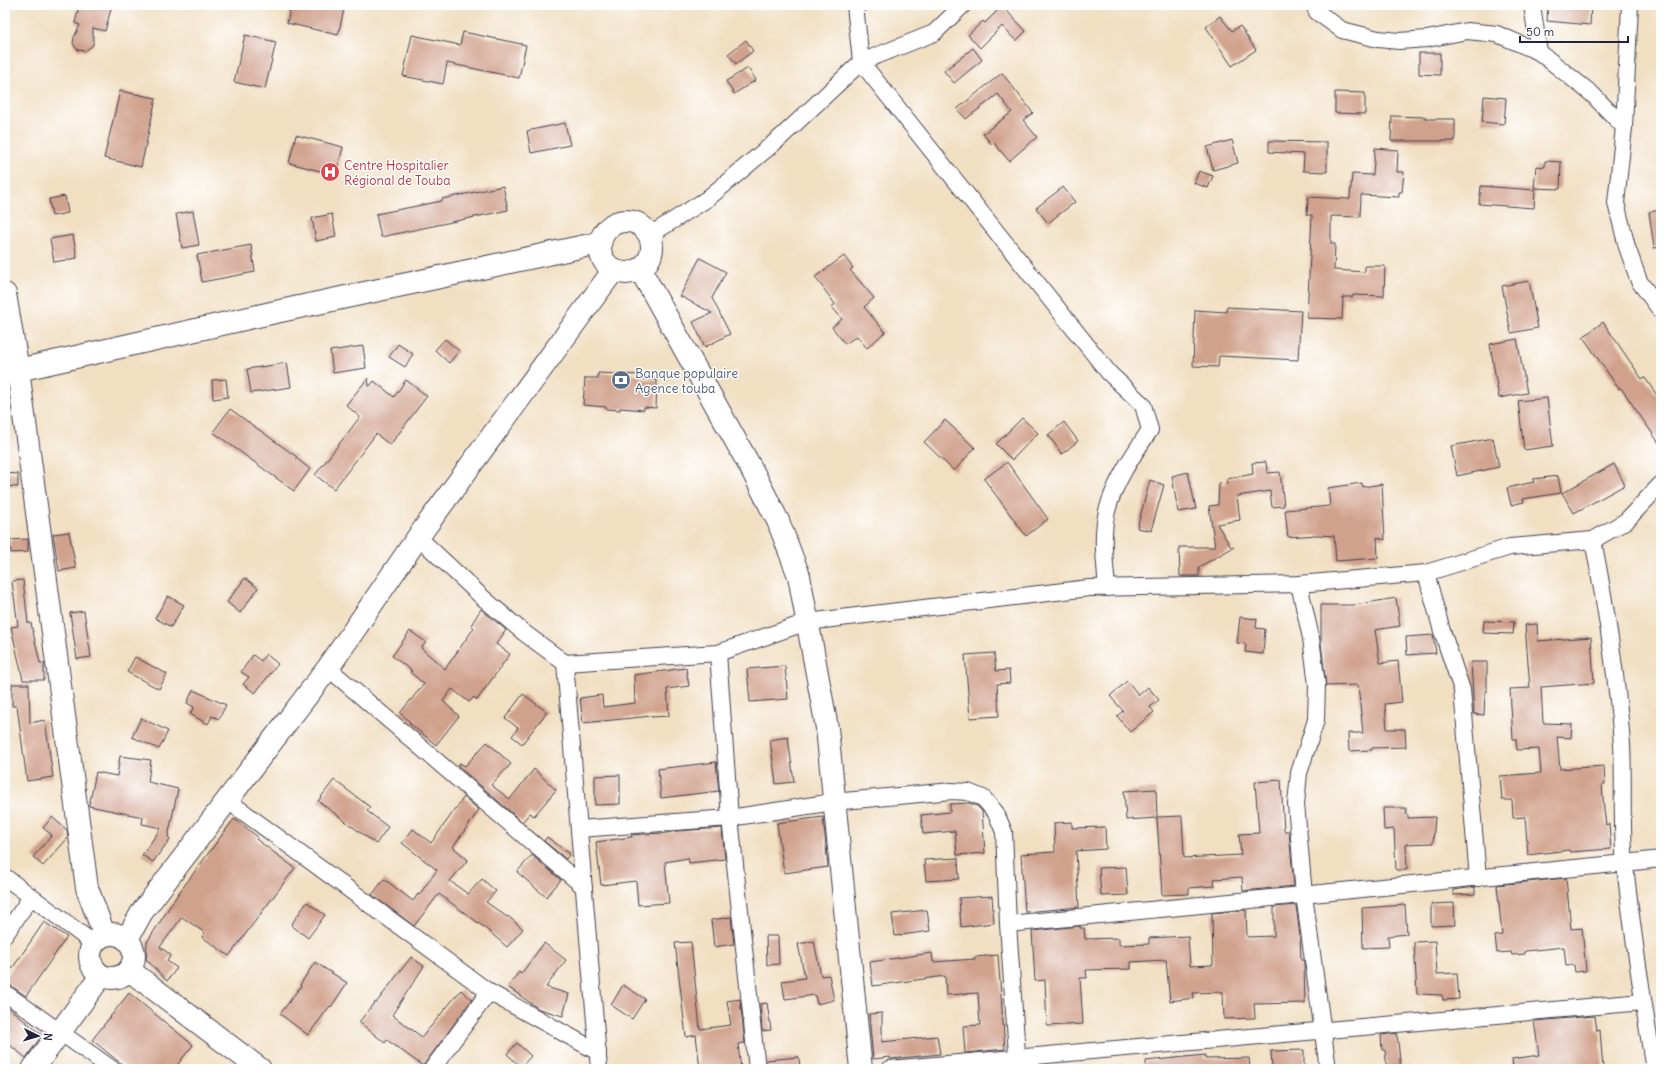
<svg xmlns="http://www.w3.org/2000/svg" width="1666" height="1074" font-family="Delius,sans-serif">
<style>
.building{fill:#d0a18c}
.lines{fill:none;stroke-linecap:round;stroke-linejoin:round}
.street-casing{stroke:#413e4f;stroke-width:18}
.secondary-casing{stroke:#413e4f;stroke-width:24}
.street{stroke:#fff;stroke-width:16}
.secondary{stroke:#fff;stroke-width:22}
.labels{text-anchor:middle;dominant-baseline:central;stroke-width:3;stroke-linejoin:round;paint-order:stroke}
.health-label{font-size:13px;fill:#be3a42;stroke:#fff;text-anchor:start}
.service-label{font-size:13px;fill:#4e5e75;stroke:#fff;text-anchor:start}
</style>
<rect width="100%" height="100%" fill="#fff"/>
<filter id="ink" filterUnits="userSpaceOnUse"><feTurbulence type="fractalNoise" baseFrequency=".025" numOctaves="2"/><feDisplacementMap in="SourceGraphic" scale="8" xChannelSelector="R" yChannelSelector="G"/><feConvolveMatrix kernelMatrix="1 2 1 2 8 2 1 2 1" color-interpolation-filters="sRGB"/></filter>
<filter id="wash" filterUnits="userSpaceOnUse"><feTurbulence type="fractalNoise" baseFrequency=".012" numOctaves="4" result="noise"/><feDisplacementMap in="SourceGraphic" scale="16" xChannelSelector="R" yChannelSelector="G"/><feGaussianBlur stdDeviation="0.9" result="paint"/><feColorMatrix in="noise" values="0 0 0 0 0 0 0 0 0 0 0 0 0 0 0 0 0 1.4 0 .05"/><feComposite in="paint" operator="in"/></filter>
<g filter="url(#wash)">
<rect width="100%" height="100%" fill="#f1dfc2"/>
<g id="blocks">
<g class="building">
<polygon points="79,5 112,5 105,31 93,28 93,45 85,51 78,50 73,44 74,37 80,25 75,23"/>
<polygon points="291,5 345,5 338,35 287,23"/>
<polygon points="1548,5 1591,5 1590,25 1547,21"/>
<polygon points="1002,6 1026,31 1016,41 1002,26 980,48 968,35 983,21 985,23"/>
<polygon points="1220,16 1232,31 1240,26 1256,50 1232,66 1206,27"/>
<polygon points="463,32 526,45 519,78 447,63 443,84 403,76 412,35 460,45"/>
<polygon points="245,35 276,42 265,89 234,82"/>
<polygon points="746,40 753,51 736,64 728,54"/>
<polygon points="973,48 982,60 954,83 944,71"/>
<polygon points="1419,53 1440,53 1440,75 1419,74"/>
<polygon points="748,68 756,80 734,94 726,81"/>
<polygon points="1002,73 1033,113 1023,120 1037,137 1009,161 994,143 992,145 983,134 1012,112 998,94 966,119 957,109"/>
<polygon points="120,91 156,98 141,167 104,158"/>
<polygon points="1335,92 1365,93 1365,114 1335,113"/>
<polygon points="1484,96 1506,98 1504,124 1482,122"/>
<polygon points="1392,116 1426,117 1426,119 1455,119 1455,141 1391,141"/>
<polygon points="565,123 570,145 531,153 527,131"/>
<polygon points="296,135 343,147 336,175 289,163"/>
<polygon points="1232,140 1238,163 1213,170 1207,147"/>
<polygon points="1269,141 1327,142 1327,172 1303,171 1304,154 1269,152"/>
<polygon points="1375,148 1398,150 1397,172 1404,172 1402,192 1399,192 1399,197 1361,195 1360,217 1331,216 1331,244 1335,244 1334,270 1365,272 1365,266 1385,266 1384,296 1353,295 1353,297 1343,297 1342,319 1307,318 1312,215 1307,215 1308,197 1350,199 1352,174 1373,175"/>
<polygon points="1545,161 1561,162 1560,189 1534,188 1536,166 1545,167"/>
<polygon points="1199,171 1213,176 1208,188 1194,183"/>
<polygon points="503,186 508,210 381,237 376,214 442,201 442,199"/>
<polygon points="1481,186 1535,190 1534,208 1479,204"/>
<polygon points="1063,187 1075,202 1048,223 1036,208"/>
<polygon points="65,196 68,213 52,216 49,199"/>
<polygon points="1661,210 1661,247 1654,248 1649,212"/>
<polygon points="193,211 199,245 182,248 176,214"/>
<polygon points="332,214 336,237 316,241 312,218"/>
<polygon points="73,235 77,258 54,262 50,239"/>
<polygon points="251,245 255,272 202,282 197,255"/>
<polygon points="844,256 853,268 850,270 874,298 864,307 885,332 867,348 857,336 845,344 832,327 842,319 832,307 835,304 815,277"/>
<polygon points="700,258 726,272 712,298 730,334 705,347 693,322 712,313 680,296"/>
<polygon points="1529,281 1538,328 1511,333 1502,286"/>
<polygon points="1227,307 1301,311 1298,360 1219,356 1218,367 1193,366 1195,310 1226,312"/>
<polygon points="1603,322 1642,379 1645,378 1661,401 1661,446 1621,388 1619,389 1583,337"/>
<polygon points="445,339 459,351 449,363 435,350"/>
<polygon points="1517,339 1527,393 1499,398 1490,344"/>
<polygon points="398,344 413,354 405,367 389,357"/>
<polygon points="363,346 366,368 333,373 330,351"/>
<polygon points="287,363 291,387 251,393 247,369"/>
<polygon points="598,373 641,375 641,379 657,380 656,408 644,407 644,410 620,408 620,410 606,409 606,407 583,405 585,378 598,378"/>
<polygon points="368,378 369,387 374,381 394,397 406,380 427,396 390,445 376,434 334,489 315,475 360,417 346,405"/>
<polygon points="226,379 228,397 213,399 212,380"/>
<polygon points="1547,398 1553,446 1524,450 1518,401"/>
<polygon points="230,409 297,457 296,458 310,469 294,491 213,432"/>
<polygon points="1022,418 1038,433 1012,460 996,444"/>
<polygon points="945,420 975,448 954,471 924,442"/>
<polygon points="1064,422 1078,441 1062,454 1048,435"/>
<polygon points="1493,438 1499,467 1457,476 1451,446"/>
<polygon points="1007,462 1048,519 1026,536 984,479"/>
<polygon points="1266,462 1267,473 1280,472 1284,506 1272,507 1270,491 1237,496 1240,520 1217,524 1231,547 1234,547 1199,567 1199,576 1180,576 1179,547 1215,547 1209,506 1218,505 1219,483 1227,484 1227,479 1253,474 1252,463"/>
<polygon points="1614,464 1625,485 1574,513 1562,493"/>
<polygon points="1188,472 1196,509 1178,512 1172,476"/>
<polygon points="5,473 18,474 18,487 5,486"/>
<polygon points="1558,476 1561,493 1523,499 1524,502 1511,505 1507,488 1534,482 1533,479"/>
<polygon points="1150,480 1164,485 1151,531 1137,528"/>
<polygon points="1362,483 1363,487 1382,484 1385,540 1377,537 1378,558 1336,561 1334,536 1318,535 1288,537 1285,510 1330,506 1328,488"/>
<polygon points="69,532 76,568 59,571 53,534"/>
<polygon points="28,539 28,552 11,553 10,540"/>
<polygon points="245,578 258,588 240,613 227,602"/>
<polygon points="23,580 28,623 31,623 40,663 44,663 44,680 23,680 11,627 18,626 12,581"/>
<polygon points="168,596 184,605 171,627 155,618"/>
<polygon points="1396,598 1400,626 1375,630 1380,663 1398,661 1402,702 1385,704 1387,729 1405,729 1406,747 1372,748 1372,750 1349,751 1348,733 1363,733 1358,685 1326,686 1321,643 1321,605 1354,605"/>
<polygon points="481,609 506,630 496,644 510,654 477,700 474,697 469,702 452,689 443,701 459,716 436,745 409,723 410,722 400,713 424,684 410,672 412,671 392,656 410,631 426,642 421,648 445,669 474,628 471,625"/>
<polygon points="84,611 91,657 77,659 70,613"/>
<polygon points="1240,617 1257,619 1256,628 1265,629 1263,654 1245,652 1246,644 1237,643"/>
<polygon points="1484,621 1514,622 1513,634 1483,633"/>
<polygon points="1537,624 1538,641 1591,637 1594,683 1541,687 1543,723 1572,724 1571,738 1557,737 1560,769 1604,766 1605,784 1602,784 1604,810 1606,825 1609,824 1611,849 1570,852 1569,850 1528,855 1525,817 1513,818 1512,800 1502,800 1500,776 1541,773 1539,749 1517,750 1516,739 1513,739 1510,689 1530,688 1525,625"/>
<polygon points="1433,635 1436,653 1407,655 1406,637"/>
<polygon points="994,653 996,671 1009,670 1010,683 997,684 999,716 970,718 965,655"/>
<polygon points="266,654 278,664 255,693 243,684 249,677 241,672 253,655 261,661"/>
<polygon points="135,657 167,674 159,689 127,672"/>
<polygon points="1471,662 1487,662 1487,692 1485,692 1484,715 1474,714"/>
<polygon points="785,666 788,699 750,702 747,669"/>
<polygon points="686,668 689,686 667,689 669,716 652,717 652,716 583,723 580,698 602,695 603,707 635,703 634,675"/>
<polygon points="1127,681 1139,695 1148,687 1159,700 1150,707 1154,712 1130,732 1117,716 1123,711 1110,696"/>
<polygon points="12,684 29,684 30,723 45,720 53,777 27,781 17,706 12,706"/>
<polygon points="193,690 226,705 219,719 212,716 208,724 190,714 194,707 187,703"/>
<polygon points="523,694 547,712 522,744 512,736 518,728 505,718"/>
<polygon points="141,718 168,731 159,749 132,737"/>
<polygon points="788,737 794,782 776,784 770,740"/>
<polygon points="487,742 511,764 491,785 510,799 534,769 556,790 534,816 530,813 522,822 458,766 460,763 465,766"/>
<polygon points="120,756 151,760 148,782 178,789 168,837 170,839 153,862 142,855 161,828 142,824 143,817 89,806 96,772 117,776"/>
<polygon points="716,762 719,791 661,798 658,769"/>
<polygon points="620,775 620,804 595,805 595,776"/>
<polygon points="334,780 370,807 367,811 388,827 376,844 318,801"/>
<polygon points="1281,780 1284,831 1289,831 1294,886 1243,891 1242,877 1214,879 1215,886 1189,888 1189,894 1162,895 1157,818 1126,820 1124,791 1156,789 1157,817 1182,816 1184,858 1241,855 1239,834 1259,833 1255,782"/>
<polygon points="464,797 479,810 453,847 468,860 450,881 468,894 482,879 496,891 486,902 507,917 508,916 523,929 507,947 485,928 439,894 414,926 372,895 384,879 413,901 418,894 419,895 437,870 402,843 413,829 431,843"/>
<polygon points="969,803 977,806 982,811 985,853 957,855 955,831 923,834 921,815 950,812 950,804"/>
<polygon points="1383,808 1406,808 1406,815 1408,815 1408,818 1435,817 1433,843 1406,844 1407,870 1396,870 1394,829 1384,830"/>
<polygon points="52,817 67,830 68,838 43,866 33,857 52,835 43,828"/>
<polygon points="823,817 828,867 784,873 777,823"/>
<polygon points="234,819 258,837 256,839 295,868 229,956 202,937 205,933 182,917 160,947 171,955 167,961 177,968 167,981 146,959 147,942 178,894"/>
<polygon points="1072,822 1072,828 1105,827 1106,849 1076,851 1079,907 1025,912 1021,854 1055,852 1054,823"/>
<polygon points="722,828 725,859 689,863 688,858 665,862 669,903 638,905 636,881 601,885 596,842 632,837 631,835 661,833 661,834 677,831"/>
<polygon points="547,837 570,854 566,859 544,841"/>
<polygon points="532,855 561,880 546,897 517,872"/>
<polygon points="958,858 959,879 926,881 924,860"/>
<polygon points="1126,867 1128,895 1101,896 1099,868"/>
<polygon points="1566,878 1571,929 1582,928 1586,971 1575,972 1574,965 1566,966 1564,947 1525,951 1525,954 1512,955 1511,952 1497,953 1495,936 1502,935 1497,885"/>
<polygon points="1475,887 1475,894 1453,895 1453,890"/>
<polygon points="992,896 994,923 961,927 959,898"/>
<polygon points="307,902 325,915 308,938 291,925"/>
<polygon points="1454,903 1455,925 1431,926 1431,904"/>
<polygon points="1296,905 1300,937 1301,960 1303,960 1304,962 1305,1003 1254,1004 1255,1018 1224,1019 1223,992 1193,993 1194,998 1170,1001 1166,960 1131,962 1131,969 1086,970 1087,978 1080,978 1083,1024 1047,1026 1045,980 1035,981 1032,931 1080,926 1080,928 1084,928 1085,939 1119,938 1119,945 1149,944 1149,938 1188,936 1190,966 1213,965 1212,913 1246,910 1247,937 1274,936 1274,907"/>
<polygon points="1405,905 1407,934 1388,936 1389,947 1363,948 1362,908"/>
<polygon points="927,910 930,931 895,936 892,914"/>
<polygon points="731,917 734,944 714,947 711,920"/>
<polygon points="44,922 67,937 26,996 5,982 5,979"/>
<polygon points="766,936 778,936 779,964 767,965"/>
<polygon points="814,941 821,976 829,975 834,1000 817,1004 815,995 785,999 782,981 805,978 798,944"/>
<polygon points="1435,941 1437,974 1457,973 1459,999 1443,1000 1442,995 1417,994 1414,942"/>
<polygon points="691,942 700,1029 731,1025 727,1001 740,999 745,1043 738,1044 741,1069 700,1069 696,1035 686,1037 675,943"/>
<polygon points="544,943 566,960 546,987 569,994 563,1016 539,1009 508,987 519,972 521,974"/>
<polygon points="932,953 933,962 975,959 975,957 998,955 1005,1049 965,1053 963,1026 980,1025 978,993 946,995 945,976 873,986 870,962"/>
<polygon points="411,957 424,966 392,1015 422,1037 461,990 472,1000 423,1066 387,1040 385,1043 359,1022 375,1002 376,1003"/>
<polygon points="315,962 347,983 331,1007 330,1006 308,1035 280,1014 301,986 300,985"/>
<polygon points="623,985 645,999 632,1019 611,1005"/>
<polygon points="129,993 193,1045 174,1069 128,1069 92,1040"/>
<polygon points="767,1003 771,1030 762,1031 760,1004"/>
<polygon points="5,1005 42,1035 26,1058 5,1041"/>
<polygon points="882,1013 882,1042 937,1036 940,1054 890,1059 890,1057 873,1059 869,1014"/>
<polygon points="1595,1016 1597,1031 1600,1030 1603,1069 1588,1069 1588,1066 1566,1069 1513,1069 1512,1059 1539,1055 1534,1021"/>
<polygon points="1397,1033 1401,1069 1387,1069 1385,1050 1382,1050 1381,1035"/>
<polygon points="517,1043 531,1056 521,1067 507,1054"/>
<polygon points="1304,1050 1304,1069 1272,1069 1271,1051"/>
<polygon points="1205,1055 1205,1059 1249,1058 1250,1069 1146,1069 1146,1061"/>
<polygon points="799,1057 800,1069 766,1069 766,1060"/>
</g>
</g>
</g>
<g filter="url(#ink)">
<use href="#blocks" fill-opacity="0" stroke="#413e4f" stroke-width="1"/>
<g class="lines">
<defs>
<g id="street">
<path d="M963 5 934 33 861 62 1109 373 1143 405 1150 430C1133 455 1115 481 1107 511 1101 536 1105 563 1107 588"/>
<polyline points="1314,5 1317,12 1342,30 1378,39 1399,41 1427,39 1467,31 1497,34 1539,52 1592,94 1624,127"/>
<polyline points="1532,5 1539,52"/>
<polyline points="1630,5 1624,127 1616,203 1627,247 1639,281 1661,311"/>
<polyline points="650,235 707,199 781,137 861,62 855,5"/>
<polyline points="418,537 482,597 523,632 565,663 599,1069"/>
<path d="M1593 540C1606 607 1617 675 1622 744 1624 784 1621 825 1625 865 1632 933 1643 1001 1654 1069"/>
<polyline points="1426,573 1442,631 1462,690 1478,878"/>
<polyline points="1299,584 1311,638 1317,685 1316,720 1299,773 1296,804 1304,895 1328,1069"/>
<polyline points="718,653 730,818 757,1069"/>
<polyline points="565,663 718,653 807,622 1089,588 1299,584 1426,573 1510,547 1593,540 1626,521 1661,484"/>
<polyline points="328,668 584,887"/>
<polyline points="227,800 489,992 598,1052"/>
<polyline points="579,829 730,818 833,802 952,791 968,792 983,798 996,813 1004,832 1008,924 1018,1069"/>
<polyline points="5,877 93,943"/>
<polyline points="1008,924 1625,863 1661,859"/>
<polyline points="5,935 31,897"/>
<polyline points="5,993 112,1069"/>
<polyline points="432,1069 489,992"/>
<polyline points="890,1069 1643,1002"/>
</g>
<g id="secondary">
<circle cx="626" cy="247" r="26"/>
<polyline points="640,269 752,470 778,521 799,576 827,728 861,1069"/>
<polyline points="5,294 18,370 87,888 104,934"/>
<polyline points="5,373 271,313 599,243"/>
<circle cx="112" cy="956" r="22"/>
<polyline points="127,939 142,912 328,668 418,537 613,271"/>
<polyline points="129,970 260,1069"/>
<polyline points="33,1069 101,976"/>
</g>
</defs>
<use href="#street" class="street-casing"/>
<use href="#secondary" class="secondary-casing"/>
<use href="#street" class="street"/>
<use href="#secondary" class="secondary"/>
</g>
</g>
<defs>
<symbol id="hospital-disc" viewBox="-11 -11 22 22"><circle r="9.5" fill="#e0444e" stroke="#fff"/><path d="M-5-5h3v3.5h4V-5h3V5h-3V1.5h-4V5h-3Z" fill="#fff"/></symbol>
<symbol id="bank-disc" viewBox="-11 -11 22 22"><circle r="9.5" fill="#5c6f8a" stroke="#fff"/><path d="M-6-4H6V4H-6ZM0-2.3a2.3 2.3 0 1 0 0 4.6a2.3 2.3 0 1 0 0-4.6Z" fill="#fff"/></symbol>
</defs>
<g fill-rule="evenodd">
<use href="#hospital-disc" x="319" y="161" width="22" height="22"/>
<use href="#bank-disc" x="610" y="369" width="22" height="22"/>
</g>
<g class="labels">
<g class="health-label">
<text x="344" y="165">Centre Hospitalier<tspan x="344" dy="15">Régional de Touba</tspan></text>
</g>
<g class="service-label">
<text x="635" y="373">Banque populaire<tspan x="635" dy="15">Agence touba</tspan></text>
</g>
</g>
<rect width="1666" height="1074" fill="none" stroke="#fff" stroke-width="20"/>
<g transform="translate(38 1036) rotate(95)" stroke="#ffffff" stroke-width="3" paint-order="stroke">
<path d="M0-3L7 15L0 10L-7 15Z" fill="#22223b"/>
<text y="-6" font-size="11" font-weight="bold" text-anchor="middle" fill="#22223b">N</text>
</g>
<path d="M1520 36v6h108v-6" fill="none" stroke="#22223b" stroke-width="2"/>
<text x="1526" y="36" font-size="12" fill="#22223b" stroke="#ffffff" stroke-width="3" paint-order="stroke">50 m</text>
</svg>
